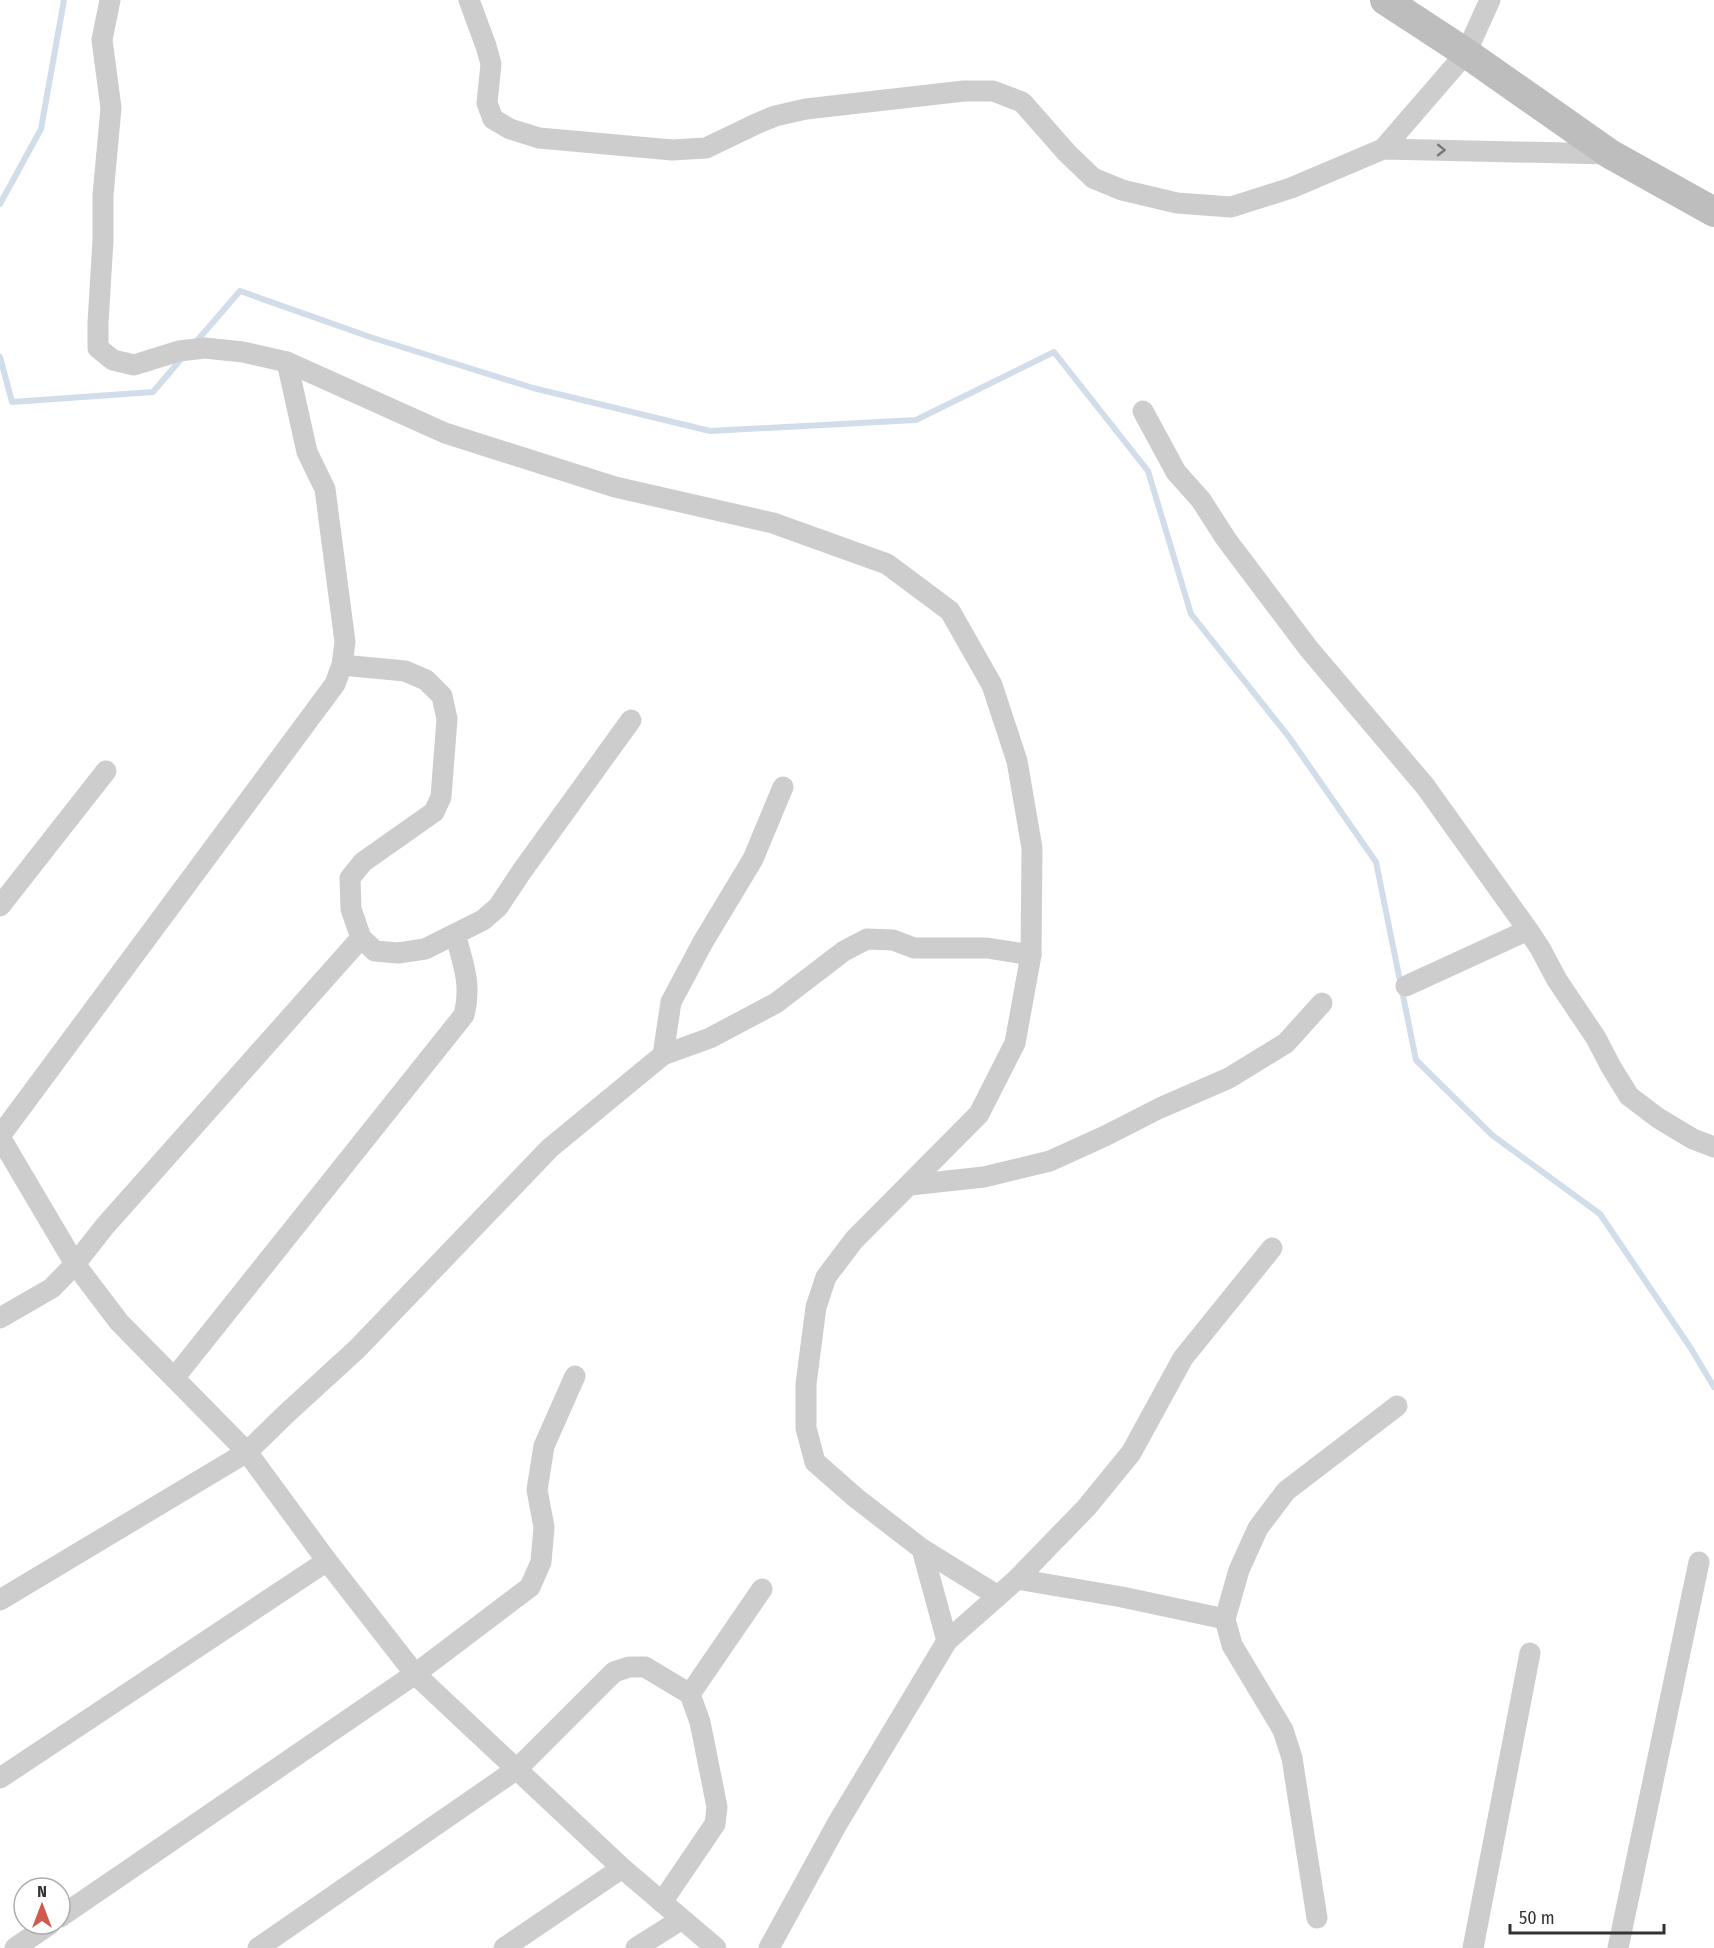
<svg xmlns="http://www.w3.org/2000/svg" width="1714" height="1948" font-family="'Fira Sans Condensed',sans-serif">
<style>
.lines{fill:none;stroke-linecap:round;stroke-linejoin:round}
.stream{stroke:#d2ddea;stroke-width:6}
.street{stroke:#cdcdcd;stroke-width:21}
.secondary{stroke:#bdbdbd;stroke-width:30}
.oneway{stroke:#787878}
</style>
<rect width="100%" height="100%" fill="#fff"/>
<g class="lines">
<g class="stream">
<polyline points="0,204 41,129 64,0"/>
<polyline points="195,343 240,291 370,337 533,388 710,431 916,420 1054,352 1148,471 1191,614 1289,737 1376,862 1416,1060 1492,1135 1600,1214 1690,1347 1714,1387"/>
<polyline points="0,357 12,402 153,392 182,358"/>
</g>
<g class="street">
<polyline points="110,0 102,40 111,108 103,195 103,240 98,323 98,348 113,360 134,365 179,351 205,348 243,352 287,362 445,433 615,487 773,523 887,564 950,611 992,685 1017,761 1032,848 1031,955 1015,1043 979,1114 854,1240 826,1277 816,1307 806,1384 806,1428 815,1462 856,1498 922,1549 998,1596"/>
<polyline points="469,0 486,46 491,64 487,103 493,119 510,129 539,138 672,150 706,148 756,124 775,116 806,109 964,91 993,91 1022,102 1067,153 1093,178 1122,190 1177,203 1231,207 1291,188 1383,149 1610,154"/>
<polyline points="1383,149 1466,53 1490,0"/>
<polyline points="1143,411 1176,472 1201,500 1226,539 1309,649 1425,786 1528,930"/>
<polyline points="342,665 405,671 426,680 442,696 447,719 441,797 434,812 363,862 350,878 351,909 361,938 375,951 398,953 425,949 483,920 498,907 522,871 631,720"/>
<polyline points="0,906 106,771"/>
<polyline points="1406,986 1528,930 1540,948 1557,980 1596,1038 1611,1067 1629,1096 1658,1118 1693,1139 1714,1147"/>
<polyline points="663,1055 671,1002 703,942 753,859 783,787"/>
<polyline points="0,1136 335,684 342,665 345,642 325,489 307,452 287,362"/>
<polyline points="0,1137 75,1264 119,1322 247,1452 327,1561 415,1674 622,1868 716,1948"/>
<polyline points="910,1185 984,1177 1050,1161 1105,1136 1160,1108 1229,1078 1286,1043 1322,1003"/>
<polyline points="0,1318 52,1288 75,1264 105,1226 361,938"/>
<path d="M175 1377 464 1015C472 985 463 963 455 934"/>
<polyline points="922,1549 947,1641"/>
<polyline points="1017,1579 1122,1597 1225,1619"/>
<polyline points="0,1600 247,1452 286,1414 357,1349 550,1148 663,1055 710,1038 776,1003 844,951 867,939 893,940 914,948 987,948 1031,955"/>
<polyline points="0,1778 327,1561"/>
<polyline points="662,1902 715,1824 717,1807 700,1722 690,1694 762,1589"/>
<polyline points="60,1917 415,1674 530,1587 541,1562 544,1527 537,1490 544,1446 575,1376"/>
<polyline points="1317,1918 1292,1758 1283,1730 1232,1645 1225,1619 1239,1570 1258,1528 1286,1491 1397,1406"/>
<polyline points="15,1948 50,1924"/>
<polyline points="258,1948 517,1769 614,1672 629,1667 645,1667 690,1694"/>
<polyline points="504,1948 622,1868"/>
<polyline points="636,1948 682,1919"/>
<polyline points="769,1948 837,1824 947,1641 1017,1579 1086,1508 1131,1453 1183,1358 1272,1248"/>
<polyline points="1473,1948 1530,1653"/>
<polyline points="1618,1948 1699,1562"/>
</g>
<polyline class="secondary" points="1385,0 1466,53 1610,154 1714,212"/>
</g>
<defs><path id="oneway-chevron" d="M-2-3.5L2.5 0L-2 3.5" fill="none" stroke-width="1.6" stroke-linecap="round" stroke-linejoin="round" transform="scale(1.5)"/></defs>
<use class="oneway" href="#oneway-chevron" transform="translate(1441 150) rotate(1)"/>
<g transform="translate(42 1906)"><circle r="28" fill="#ffffff" stroke="#adadad" stroke-width="1.5"/>
<path d="M0-4.5L10 22L0 15L-10 22Z" fill="#d15a4d"/>
<text y="-9" font-size="16" font-weight="bold" text-anchor="middle" fill="#333333">N</text>
</g>
<path d="M1510 1924v9h154v-9" fill="none" stroke="#333333" stroke-width="3"/>
<text x="1519" y="1924" font-size="18" fill="#333333" stroke="#ffffff" stroke-width="4.5" paint-order="stroke">50 m</text>
</svg>
